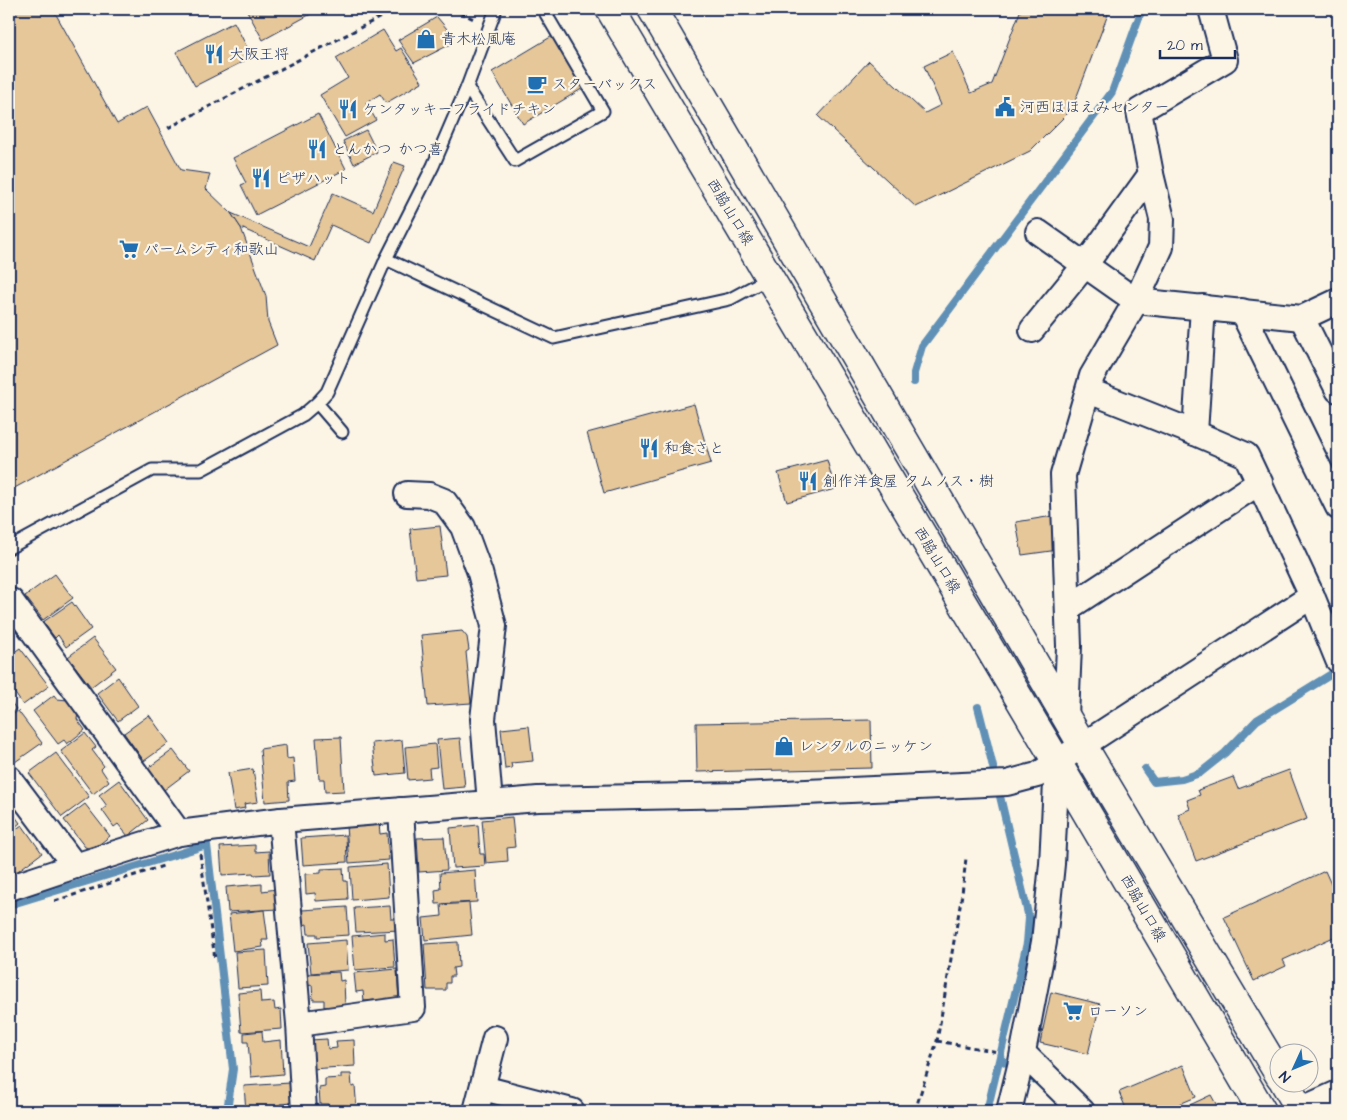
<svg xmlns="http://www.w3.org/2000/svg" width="1347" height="1120" font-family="'Architects Daughter','Klee One',sans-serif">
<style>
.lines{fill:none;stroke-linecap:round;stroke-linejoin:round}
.stream{stroke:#6190b6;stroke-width:8}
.building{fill:#e6c799;stroke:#1b2f5e}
.lane-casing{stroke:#1b2f5e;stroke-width:15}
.street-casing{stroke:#1b2f5e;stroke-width:28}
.secondary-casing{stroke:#1b2f5e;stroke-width:31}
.path{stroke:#1b2f5e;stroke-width:3;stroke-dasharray:5 4;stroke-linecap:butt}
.lane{stroke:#fcf5e5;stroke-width:11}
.street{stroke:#fcf5e5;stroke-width:24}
.secondary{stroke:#fcf5e5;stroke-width:28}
.labels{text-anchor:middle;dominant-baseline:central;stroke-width:4.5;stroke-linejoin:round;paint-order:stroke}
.poi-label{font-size:15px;fill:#1b2f5e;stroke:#fcf5e5;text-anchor:start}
.street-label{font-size:15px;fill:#1b2f5e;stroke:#fcf5e5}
</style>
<rect width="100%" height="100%" fill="#fcf5e5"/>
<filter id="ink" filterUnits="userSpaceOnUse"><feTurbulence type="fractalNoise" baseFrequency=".02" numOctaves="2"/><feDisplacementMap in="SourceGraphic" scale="10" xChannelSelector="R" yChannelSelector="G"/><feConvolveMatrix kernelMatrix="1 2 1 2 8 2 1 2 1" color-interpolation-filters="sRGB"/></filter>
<g filter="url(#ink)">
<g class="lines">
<g class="stream">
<polyline points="914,382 914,373 922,346 1112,92 1142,9"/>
<polyline points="978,707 988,746 1029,918 1027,943 987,1111"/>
<polyline points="1145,769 1154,782 1182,779 1200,773 1225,753 1257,720 1338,670"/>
<polyline points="9,905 207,845 233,1069 227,1111"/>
<polyline points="1000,1059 1039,1082"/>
</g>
</g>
<g class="building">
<polygon points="9,9 53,9 117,124 147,107 181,170 210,174 206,189 231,213 241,228 266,296 268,322 277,345 9,491"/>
<polygon points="246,9 320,9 263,40"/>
<polygon points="1021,9 1110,9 1072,109 1030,151 916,207 818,116 869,61 925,113 941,105 924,66 953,52 971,93 992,84"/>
<polygon points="437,17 447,29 451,44 414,63 398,40"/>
<polygon points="234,22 252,57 195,86 176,52"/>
<polygon points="383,30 396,51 401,48 422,82 386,103 380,94 366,103 376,120 345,137 320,95 348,78 336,58"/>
<polygon points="554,35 585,87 523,124 492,72"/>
<polygon points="318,114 346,169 256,215 241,185 246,183 233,158"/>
<polygon points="366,130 377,152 354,164 343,141"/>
<polygon points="394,162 405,166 371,243 331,225 315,261 241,228 231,213 309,247 333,193 373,211"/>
<polygon points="694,404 711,463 604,493 587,433"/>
<polygon points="827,460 835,489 787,502 778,473"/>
<polygon points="1053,516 1058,550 1022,555 1016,522"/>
<polygon points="440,526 446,575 416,578 410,529"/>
<polygon points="55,574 73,598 43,620 25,596"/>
<polygon points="72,602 91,629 66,647 58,635 55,638 43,622"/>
<polygon points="462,631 467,637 469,650 466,652 471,703 428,706 421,635"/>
<polygon points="93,638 116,668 91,687 68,657"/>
<polygon points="20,648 49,686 23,705 9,685 9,656"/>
<polygon points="118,677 138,706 118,721 97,693"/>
<polygon points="54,695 57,699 68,700 78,713 77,719 85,730 67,744 64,740 58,744 33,711"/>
<polygon points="9,699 16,709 9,714"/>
<polygon points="18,711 42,743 15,762 9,754 9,717"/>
<polygon points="149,715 169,743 144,761 124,733"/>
<polygon points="871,720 872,768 697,772 696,723"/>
<polygon points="529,726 533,761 511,763 512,768 505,769 501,729"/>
<polygon points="85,733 96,747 92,750 104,766 101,769 109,781 93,794 61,751"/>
<polygon points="341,737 344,791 325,792 324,779 319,779 316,738"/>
<polygon points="460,738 465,787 442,789 437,740"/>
<polygon points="402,740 405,773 376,776 372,743"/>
<polygon points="435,744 437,767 429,768 430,778 408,780 405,747"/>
<polygon points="286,745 287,759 293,758 295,781 288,782 289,800 265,802 260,749"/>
<polygon points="173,750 189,771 164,790 148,768"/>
<polygon points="56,753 89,797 62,817 29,773"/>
<polygon points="253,769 258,802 244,804 245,808 234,810 228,773"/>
<polygon points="1289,770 1307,819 1196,861 1178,814 1190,809 1187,800 1200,795 1198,790 1233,777 1238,789"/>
<polygon points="119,780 148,820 128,836 118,824 114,827 102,810 107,806 99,795"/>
<polygon points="85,804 110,836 92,850 85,847 64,820"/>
<polygon points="9,808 20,823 9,832"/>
<polygon points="512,817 515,847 507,848 508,861 486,863 482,820"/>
<polygon points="379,823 380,834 387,833 389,860 349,863 346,826"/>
<polygon points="22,825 42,853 15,873 9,865 9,834"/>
<polygon points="478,825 480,854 484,854 485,866 453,868 450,828"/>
<polygon points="346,835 347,862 303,865 301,838"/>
<polygon points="444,837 447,870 419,872 417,838"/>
<polygon points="255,845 255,852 269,851 270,874 254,875 253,873 222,875 220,847"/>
<polygon points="387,864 389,897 352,900 350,867"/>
<polygon points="343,868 344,881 347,881 348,899 316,901 315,893 306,894 305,874 321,873 321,869"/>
<polygon points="475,870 477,902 436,904 435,890 441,889 440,873"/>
<polygon points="1325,871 1338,900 1338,935 1283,960 1286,966 1254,981 1224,917"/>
<polygon points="262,884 262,891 277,889 278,909 228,912 226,887"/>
<polygon points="469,903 472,935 425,940 423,918 442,916 441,905"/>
<polygon points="390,906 391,919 399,919 400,930 356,932 354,908"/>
<polygon points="347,907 349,935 317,937 317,934 308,934 307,924 303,925 302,910"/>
<polygon points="264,910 268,940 262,940 263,947 233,951 229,914"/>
<polygon points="385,933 385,940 393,939 395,967 355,970 352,936"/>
<polygon points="346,940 348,970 311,973 308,943"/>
<polygon points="458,942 459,967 453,968 454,976 450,976 450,983 446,983 446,990 427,990 424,944"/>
<polygon points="266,950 268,986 238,988 235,952"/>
<polygon points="397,969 399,1001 374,1003 374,1000 364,1001 363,991 356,992 354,973"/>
<polygon points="339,972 340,981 344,980 345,1006 324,1007 324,1000 313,1000 312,985 307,986 306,974"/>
<polygon points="260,991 261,1003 274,1002 275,1010 281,1009 282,1029 241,1032 238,993"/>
<polygon points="1051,992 1100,1004 1088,1054 1040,1043"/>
<polygon points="262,1031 263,1042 281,1040 283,1074 251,1077 248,1042 244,1042 244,1033"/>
<polygon points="327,1039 328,1049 337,1048 336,1041 354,1040 355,1066 312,1069 310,1040"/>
<polygon points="1183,1065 1196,1097 1163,1111 1127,1111 1119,1092"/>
<polygon points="341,1074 351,1074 352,1087 355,1086 357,1111 342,1111 342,1107 328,1108 328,1104 320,1104 319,1088 325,1087 325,1079 341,1078"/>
<polygon points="290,1083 291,1103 280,1104 280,1111 246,1111 244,1086"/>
<polygon points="1211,1095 1220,1111 1177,1111"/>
</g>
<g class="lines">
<defs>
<g id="lane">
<polyline points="467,87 515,161 603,111 543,9"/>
<polyline points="386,259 554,338 730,299 769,278"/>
<polyline points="317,403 327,392 386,259 433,166 467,87 496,9"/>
<polyline points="9,548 152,470 201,470 303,415 317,403 342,432"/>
</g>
<g id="street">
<polyline points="1038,232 1136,301 1302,318 1338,301"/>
<polyline points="1242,311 1338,507"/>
<polyline points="1302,318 1338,390"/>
<polyline points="1032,330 1085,265 1151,174"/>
<polyline points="1195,433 1203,307"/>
<polyline points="407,494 429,495 444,501 463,527 480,573 494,626 483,719 490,803"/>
<polyline points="1312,596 1338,660"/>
<polyline points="11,601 179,833 75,866"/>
<polyline points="1068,608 1260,482"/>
<polyline points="1066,717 1069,646 1063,475 1092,376 1136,301 1161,247 1162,219 1151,174 1139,111 1225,60 1211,9"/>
<polyline points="9,778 75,866 9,888"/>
<polyline points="281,820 538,799 740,795 1007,783 1037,775 1312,596 1246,455 1195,433 1089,391"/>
<polyline points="179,833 281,820 299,1024"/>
<polyline points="1023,1053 1082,1111"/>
<polyline points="483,1088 572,1111"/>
<polyline points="304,1111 299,1024 413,1008 401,810"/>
<polyline points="476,1111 495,1038"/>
<polyline points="1009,1111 1021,1062 1044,942 1052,864 1057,762"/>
<polyline points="1298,1111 1338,1093"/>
</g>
<g id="secondary">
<polyline points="610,9 1057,762 1262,1111"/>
<polyline points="652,9 1083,746 1280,1076"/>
<polyline points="1284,1082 1301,1111"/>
</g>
</defs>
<use href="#lane" class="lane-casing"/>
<use href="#street" class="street-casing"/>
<use href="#secondary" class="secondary-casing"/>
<g class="path">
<polyline points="452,9 474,19"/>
<polyline points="168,128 396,9"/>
<polyline points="200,854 215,959"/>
<polyline points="55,901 163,866"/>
<polyline points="937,1041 998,1052"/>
<polyline points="915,1111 937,1041 962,894 966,858"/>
</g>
<use href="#lane" class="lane"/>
<use href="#street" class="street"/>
<use href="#secondary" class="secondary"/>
</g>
</g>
<defs>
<symbol id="shop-bare" viewBox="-9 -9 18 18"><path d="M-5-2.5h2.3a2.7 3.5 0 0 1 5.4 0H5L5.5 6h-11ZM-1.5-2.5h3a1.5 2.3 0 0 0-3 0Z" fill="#1f6fb2" stroke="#fcf5e5" stroke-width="2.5" paint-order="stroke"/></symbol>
<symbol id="restaurant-bare" viewBox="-9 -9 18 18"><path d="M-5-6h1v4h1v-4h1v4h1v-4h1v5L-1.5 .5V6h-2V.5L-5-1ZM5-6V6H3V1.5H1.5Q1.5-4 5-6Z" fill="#1f6fb2" stroke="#fcf5e5" stroke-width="2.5" paint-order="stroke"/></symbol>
<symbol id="cafe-bare" viewBox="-9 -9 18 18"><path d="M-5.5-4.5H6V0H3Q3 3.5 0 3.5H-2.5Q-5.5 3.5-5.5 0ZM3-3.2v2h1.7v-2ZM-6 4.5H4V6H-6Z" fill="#1f6fb2" stroke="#fcf5e5" stroke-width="2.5" paint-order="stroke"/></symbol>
<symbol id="civic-bare" viewBox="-9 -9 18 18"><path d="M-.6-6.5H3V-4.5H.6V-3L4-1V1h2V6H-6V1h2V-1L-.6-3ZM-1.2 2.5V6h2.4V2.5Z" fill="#1f6fb2" stroke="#fcf5e5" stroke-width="2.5" paint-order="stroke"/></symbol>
<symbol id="supermarket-bare" viewBox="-9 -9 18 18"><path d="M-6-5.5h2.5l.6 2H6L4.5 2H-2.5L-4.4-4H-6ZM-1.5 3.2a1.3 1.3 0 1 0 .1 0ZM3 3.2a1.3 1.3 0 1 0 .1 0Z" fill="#1f6fb2" stroke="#fcf5e5" stroke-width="2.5" paint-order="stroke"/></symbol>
</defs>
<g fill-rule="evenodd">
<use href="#shop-bare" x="412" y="25" width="28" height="28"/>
<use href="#restaurant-bare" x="200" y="40" width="28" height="28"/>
<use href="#cafe-bare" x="523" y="70" width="28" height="28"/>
<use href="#civic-bare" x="991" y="93" width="28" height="28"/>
<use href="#restaurant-bare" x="334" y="95" width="28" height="28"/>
<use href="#restaurant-bare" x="303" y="135" width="28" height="28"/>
<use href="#restaurant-bare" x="247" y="164" width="28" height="28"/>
<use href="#supermarket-bare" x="115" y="235" width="28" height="28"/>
<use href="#restaurant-bare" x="635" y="434" width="28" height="28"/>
<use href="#restaurant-bare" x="794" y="467" width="28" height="28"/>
<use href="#shop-bare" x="770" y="732" width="28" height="28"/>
<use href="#supermarket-bare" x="1059" y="997" width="28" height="28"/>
</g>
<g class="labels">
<g class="poi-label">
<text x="441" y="39">青木松風庵</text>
<text x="229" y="54">大阪王将</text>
<text x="552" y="84">スターバックス</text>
<text x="1020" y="107">河西ほほえみセンター</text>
<text x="363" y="109">ケンタッキーフライドチキン</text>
<text x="332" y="149">とんかつ かつ喜</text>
<text x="276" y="178">ピザハット</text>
<text x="144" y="249">パームシティ和歌山</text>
<text x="664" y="448">和食さと</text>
<text x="823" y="481">創作洋食屋 タムノス・樹</text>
<text x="799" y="746">レンタルのニッケン</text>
<text x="1088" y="1011">ローソン</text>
</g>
<g class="street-label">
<text transform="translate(730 212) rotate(59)">西脇山口線</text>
<text transform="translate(937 560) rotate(59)">西脇山口線</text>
<text transform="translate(1143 908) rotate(60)">西脇山口線</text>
</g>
</g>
<rect width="1347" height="1120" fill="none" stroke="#fcf5e5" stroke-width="30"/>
<rect x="15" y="15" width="1317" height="1090" fill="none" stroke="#1b2f5e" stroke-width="2" filter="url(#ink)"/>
<g transform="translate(1294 1068) rotate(226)"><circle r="24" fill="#fcf5e5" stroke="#a2a6af"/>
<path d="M0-4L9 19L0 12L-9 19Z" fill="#1f6fb2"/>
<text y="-8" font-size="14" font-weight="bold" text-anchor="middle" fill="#1b2f5e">N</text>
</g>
<path d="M1160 50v8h75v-8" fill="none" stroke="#1b2f5e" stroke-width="2.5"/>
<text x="1167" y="50" font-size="15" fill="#1b2f5e" stroke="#fcf5e5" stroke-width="4" paint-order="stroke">20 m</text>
</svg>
